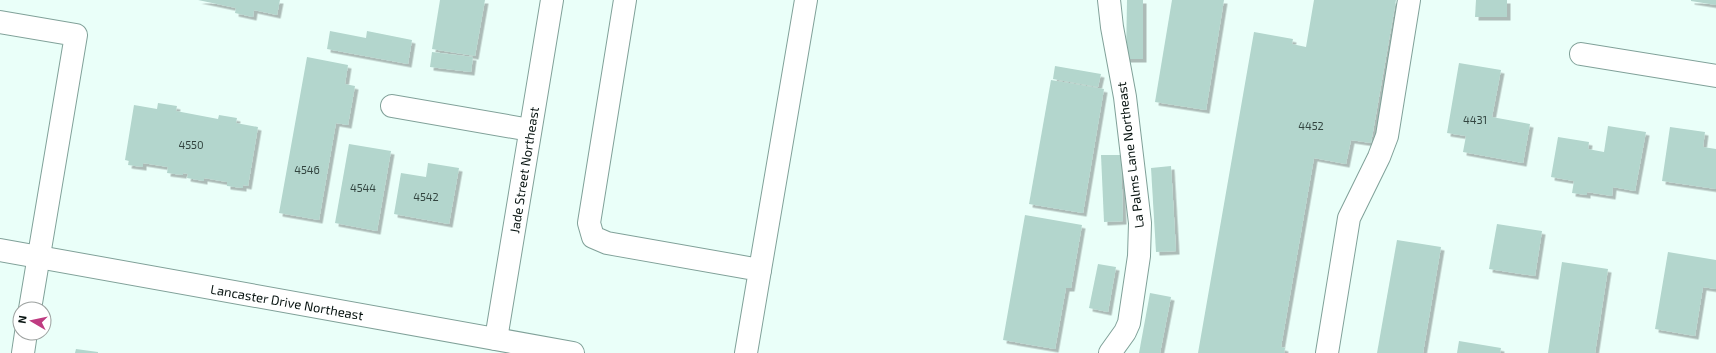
<svg xmlns="http://www.w3.org/2000/svg" width="1716" height="353" font-family="'Exo 2',sans-serif">
<style>
.building{fill:#b3d6cd;filter:url(#shadow)}
.lines{fill:none;stroke-linecap:round;stroke-linejoin:round}
.minor-casing{stroke:#80a199;stroke-width:24}
.major-casing{stroke:#80a199;stroke-width:24}
.minor{stroke:#fff;stroke-width:22}
.major{stroke:#fff;stroke-width:22}
.labels{text-anchor:middle;dominant-baseline:central;stroke-width:3.5;stroke-linejoin:round;paint-order:stroke}
.number-label{font-size:11px;fill:#32443f}
.street-label{font-size:13px;fill:#071310;stroke:#fff}
</style>
<defs>
<filter id="shadow"><feDropShadow dx="3.5" dy="3.5" stdDeviation="0" flood-color="#0004"/></filter>
</defs>
<rect width="100%" height="100%" fill="#eafff9"/>
<g class="building">
<polygon points="198,0 280,0 277,15 254,10 253,17 235,13 236,8"/>
<polygon points="440,0 485,0 475,56 432,49"/>
<polygon points="1127,0 1143,0 1143,59 1126,59"/>
<polygon points="1172,0 1224,0 1206,110 1155,102"/>
<polygon points="1314,0 1396,0 1371,143 1351,140 1346,164 1314,158 1281,347 1285,348 1284,353 1198,353 1254,32 1293,39 1292,44 1306,47"/>
<polygon points="1476,0 1507,0 1507,17 1475,17"/>
<polygon points="1691,0 1716,0 1716,5 1691,1"/>
<polygon points="330,31 366,38 367,31 412,40 408,64 327,49"/>
<polygon points="432,52 473,57 471,72 430,67"/>
<polygon points="307,57 348,65 345,84 355,86 348,125 336,123 319,220 279,213"/>
<polygon points="1459,63 1501,70 1492,117 1530,124 1523,163 1463,152 1466,136 1447,133"/>
<polygon points="1055,66 1101,74 1098,87 1053,79"/>
<polygon points="1051,80 1104,89 1083,213 1029,204"/>
<polygon points="158,103 177,106 176,111 218,119 219,115 237,118 236,123 258,127 248,186 243,185 243,188 227,186 227,182 204,178 204,181 187,178 188,174 183,173 183,175 167,173 168,167 143,163 143,167 128,165 129,161 125,160 134,105 157,109"/>
<polygon points="1608,126 1646,132 1635,191 1613,187 1612,196 1587,192 1587,195 1572,193 1574,181 1551,177 1558,137 1589,142 1588,149 1604,152"/>
<polygon points="1670,127 1705,132 1703,147 1716,149 1716,189 1662,181"/>
<polygon points="349,144 391,151 377,231 335,223"/>
<polygon points="1101,155 1121,155 1123,221 1104,222"/>
<polygon points="428,163 459,168 449,224 394,214 401,173 426,177"/>
<polygon points="1171,166 1176,251 1156,252 1151,168"/>
<polygon points="1025,215 1082,225 1071,288 1066,288 1055,349 1003,340"/>
<polygon points="1497,224 1542,231 1535,276 1489,269"/>
<polygon points="1397,240 1441,247 1423,353 1377,353"/>
<polygon points="1668,252 1716,260 1716,289 1703,287 1695,336 1655,329"/>
<polygon points="1562,262 1608,269 1595,353 1548,353"/>
<polygon points="1098,264 1116,267 1108,312 1089,308"/>
<polygon points="1150,293 1171,297 1160,353 1139,353"/>
<polygon points="1459,341 1501,348 1500,353 1457,353"/>
<polygon points="76,349 98,352 98,353 75,353"/>
</g>
<g class="lines">
<defs>
<g id="minor">
<polyline points="625,0 589,223 593,237 607,243 760,270 746,353"/>
<polyline points="1109,0 1112,27 1125,97 1140,223 1139,256 1129,323 1125,332 1110,353"/>
<polyline points="0,22 76,35 30,309"/>
<polyline points="1581,54 1716,76"/>
<polyline points="392,106 530,130"/>
<polyline points="760,270 806,0"/>
<polyline points="496,339 552,0"/>
<polyline points="23,353 26,333"/>
<polyline points="1327,353 1349,218 1379,157 1387,136 1409,0"/>
</g>
<polyline id="major" points="0,250 573,353"/>
</defs>
<use href="#minor" class="minor-casing"/>
<use href="#major" class="major-casing"/>
<use href="#minor" class="minor"/>
<use href="#major" class="major"/>
</g>
<g class="labels">
<g class="number-label">
<text x="1475" y="119">4431</text>
<text x="1311" y="125">4452</text>
<text x="191" y="144">4550</text>
<text x="307" y="169">4546</text>
<text x="363" y="187">4544</text>
<text x="426" y="196">4542</text>
</g>
<g class="street-label">
<text transform="translate(1130 155) rotate(-97)">La Palms Lane Northeast</text>
<text transform="translate(524 170) rotate(-81)">Jade Street Northeast</text>
<text transform="translate(287 302) rotate(10)">Lancaster Drive Northeast</text>
</g>
</g>
<g transform="translate(32 321) rotate(279)"><circle r="19" fill="#ffffff" stroke="#9ca19f"/>
<path d="M0-3L7 15L0 10L-7 15Z" fill="#bf3b81"/>
<text y="-6" font-size="11" font-weight="bold" text-anchor="middle" fill="#071310">N</text>
</g>
</svg>
